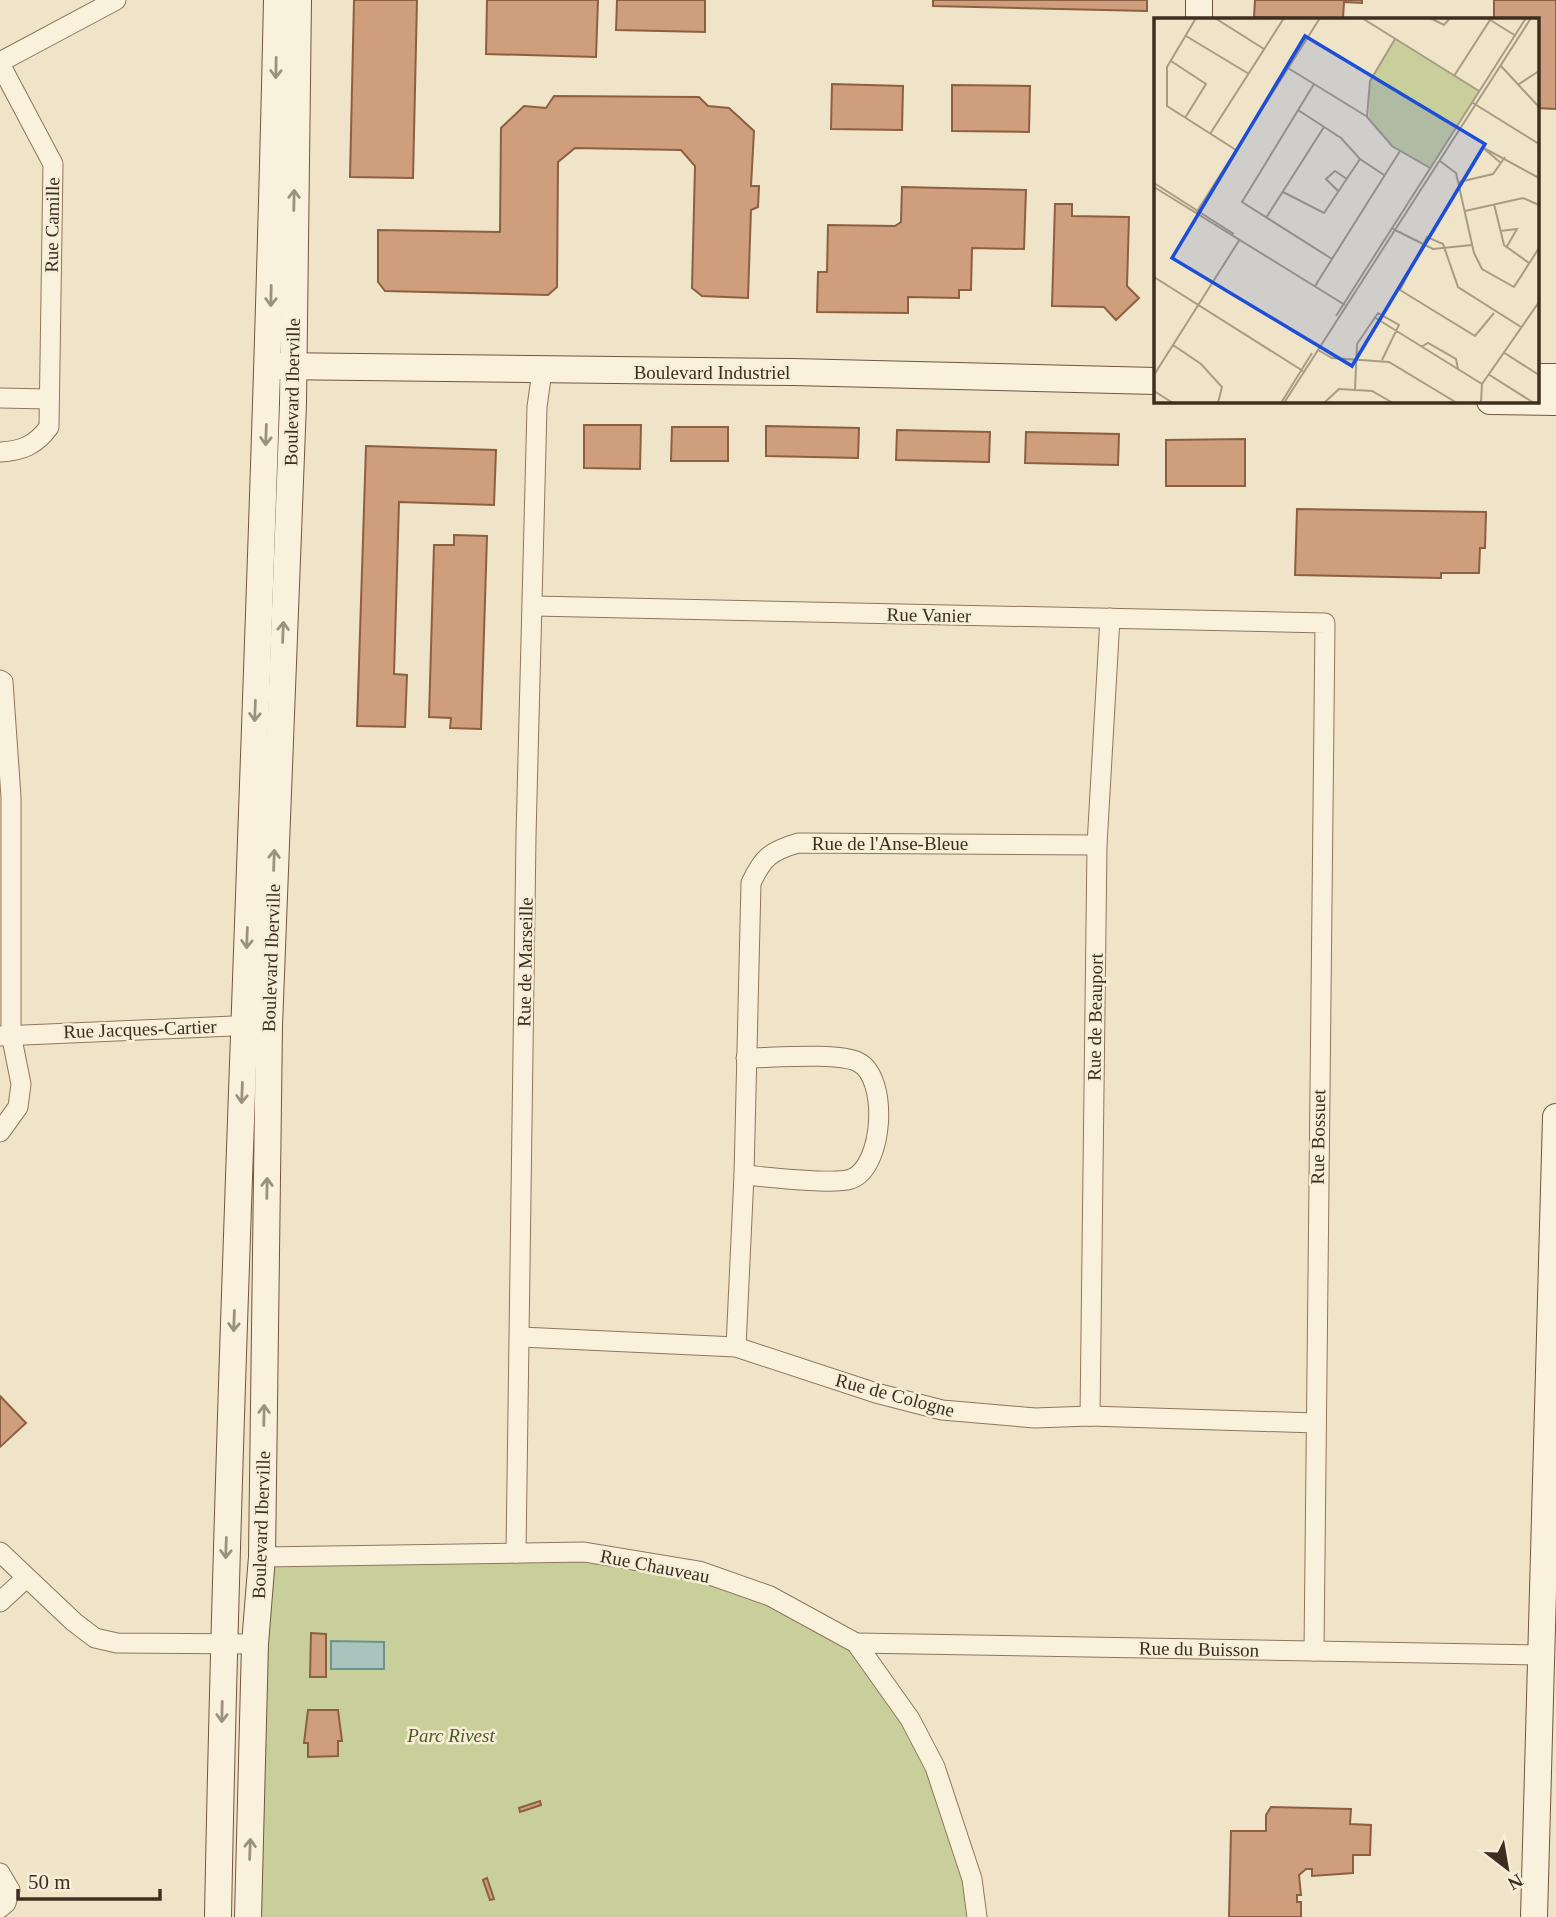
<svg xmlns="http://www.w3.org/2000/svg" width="1556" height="1917" font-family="Georgia,serif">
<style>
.green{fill:#c9cf9b}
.water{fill:#a9c4bc;stroke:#6f938a;stroke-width:2}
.building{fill:#cf9f7d;stroke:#8d5f41;stroke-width:2}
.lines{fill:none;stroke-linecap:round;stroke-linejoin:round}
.street-casing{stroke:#8d765c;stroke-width:21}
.secondary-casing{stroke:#6f573f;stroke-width:28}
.street{stroke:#faf1dc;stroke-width:19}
.secondary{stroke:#faf1dc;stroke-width:26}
.oneway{stroke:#9c907e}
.labels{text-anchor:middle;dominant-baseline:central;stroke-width:5;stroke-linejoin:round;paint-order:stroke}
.street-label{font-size:19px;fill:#3d2e20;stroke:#f7eed8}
.park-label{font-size:19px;font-style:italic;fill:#4d5a26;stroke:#f7eed8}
.inset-road{fill:none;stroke:#a89b85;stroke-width:2}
.view{fill:#1d4ed8;fill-opacity:0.15;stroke:#1d4ed8;stroke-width:3.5}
.inset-edge{fill:none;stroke:#3d2e20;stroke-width:3.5}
</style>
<rect width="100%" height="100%" fill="#f0e4c8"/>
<polygon class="green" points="584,1552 699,1570 830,1626 877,1671 933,1763 977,1917 248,1917 262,1557"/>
<polygon class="water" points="331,1641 384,1642 384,1669 331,1669"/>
<g class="building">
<polygon points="354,0 417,0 413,178 350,177"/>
<polygon points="487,0 598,0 596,57 486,54"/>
<polygon points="617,0 705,0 705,32 616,30"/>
<polygon points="933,0 1147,0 1147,11 933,6"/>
<polygon points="1255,0 1362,0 1362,3 1344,2 1343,19 1254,17"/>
<polygon points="1494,0 1556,0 1556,109 1537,108 1537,19 1494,19"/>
<polygon points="832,84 903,86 902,130 831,129"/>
<polygon points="952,85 1030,86 1029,132 952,131"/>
<polygon points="554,96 699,97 708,106 729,108 754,131 751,186 759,186 758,207 751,210 748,298 702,296 692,288 695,166 681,150 575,148 558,162 557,287 548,295 385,291 378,282 378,230 500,232 501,128 524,106 546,108"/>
<polygon points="902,187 1026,190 1024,249 972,248 971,290 959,290 959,298 908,297 908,313 817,312 818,272 827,272 828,225 895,226 901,222"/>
<polygon points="1055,204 1072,204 1072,216 1129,217 1127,286 1139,298 1116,320 1104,307 1052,306"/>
<polygon points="584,425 641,425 640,469 584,468"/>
<polygon points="766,426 859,428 858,458 766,456"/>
<polygon points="672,427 728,427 728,461 671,461"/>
<polygon points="897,430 990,432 989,462 896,460"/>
<polygon points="1026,432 1119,434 1118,465 1025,463"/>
<polygon points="1245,439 1245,486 1166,486 1166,440"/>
<polygon points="366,446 496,450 494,505 399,502 394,674 407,675 405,727 357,726"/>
<polygon points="1297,509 1486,512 1485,548 1480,548 1479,573 1441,573 1441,578 1295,575"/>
<polygon points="454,535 487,536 481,729 450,728 451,718 429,717 434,545 454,545"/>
<polygon points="0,1396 26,1423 0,1447"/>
<polygon points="311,1633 326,1634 326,1677 310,1677"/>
<polygon points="308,1710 338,1710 342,1741 338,1741 338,1756 308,1757 308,1743 304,1743"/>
<polygon points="540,1801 541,1805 520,1812 519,1808"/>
<polygon points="1271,1807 1351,1809 1350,1824 1371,1825 1370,1855 1353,1855 1353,1873 1312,1876 1312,1869 1306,1869 1299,1875 1301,1895 1297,1895 1297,1902 1301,1902 1301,1917 1229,1917 1231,1831 1266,1831 1266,1815"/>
<polygon points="487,1878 494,1899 490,1900 483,1880"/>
</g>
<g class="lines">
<defs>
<g id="street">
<polyline points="0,62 116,0"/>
<path d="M0 64 53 164 49 427C36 445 22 451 0 452"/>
<polyline points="0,398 49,399"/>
<polyline points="534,606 1325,623 1314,1651"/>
<polyline points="0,680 3,682 11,797 11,1034 21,1084 18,1107 0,1132"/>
<polyline points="1,1036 257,1025"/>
<path d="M744 1175C767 1177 833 1185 851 1179 884 1167 889 1077 858 1062 838 1052 771 1058 746 1058"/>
<polyline points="521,1337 736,1347 876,1393 942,1410 1035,1418 1090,1416 1315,1423"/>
<path d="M736 1347 744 1175 751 883C763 857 771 851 798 843L1097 845"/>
<polyline points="1090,1416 1097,845 1110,618"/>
<polyline points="0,1552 74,1622 95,1638 117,1643 255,1644"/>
<polyline points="516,1553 526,836 537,407 542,371"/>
<polyline points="262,1557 584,1552 699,1571 770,1596 856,1643 910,1719 935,1767 972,1879 977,1917"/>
<polyline points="0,1602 25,1579"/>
<polyline points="856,1643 1541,1655"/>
<polyline points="0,1873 10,1890 6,1903 0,1908"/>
</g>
<g id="secondary">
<polyline points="1199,19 1199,0"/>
<polyline points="274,366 793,372 1155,381"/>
<polyline points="1537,377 1556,377"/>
<polyline points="1490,401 1556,402"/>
<path d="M218 1917C230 1278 263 639 277 0"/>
<polyline points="248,1917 255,1644 262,1557 269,1026 293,403 298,0"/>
<polyline points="1534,1917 1556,1117"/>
</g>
</defs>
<use href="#street" class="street-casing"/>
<use href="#secondary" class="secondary-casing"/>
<use href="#street" class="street"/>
<use href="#secondary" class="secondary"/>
</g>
<defs><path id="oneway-shaft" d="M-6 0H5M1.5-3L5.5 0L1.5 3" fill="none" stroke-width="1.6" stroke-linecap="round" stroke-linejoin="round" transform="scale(1.75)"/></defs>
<g class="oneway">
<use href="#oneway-shaft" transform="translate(276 68) rotate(91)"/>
<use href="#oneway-shaft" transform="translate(294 200) rotate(-89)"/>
<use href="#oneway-shaft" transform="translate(271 296) rotate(91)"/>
<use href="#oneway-shaft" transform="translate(266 435) rotate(92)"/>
<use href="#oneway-shaft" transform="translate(283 632) rotate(-88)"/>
<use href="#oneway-shaft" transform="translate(255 711) rotate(92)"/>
<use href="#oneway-shaft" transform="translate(274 860) rotate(-88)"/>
<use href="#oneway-shaft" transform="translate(247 938) rotate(92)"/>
<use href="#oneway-shaft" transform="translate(242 1093) rotate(92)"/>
<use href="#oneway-shaft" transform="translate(267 1188) rotate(-89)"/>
<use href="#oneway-shaft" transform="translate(234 1321) rotate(92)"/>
<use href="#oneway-shaft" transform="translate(264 1415) rotate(-89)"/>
<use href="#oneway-shaft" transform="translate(226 1548) rotate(92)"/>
<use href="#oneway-shaft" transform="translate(222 1712) rotate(91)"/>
<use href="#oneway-shaft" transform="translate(250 1849) rotate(-88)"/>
</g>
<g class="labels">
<g class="street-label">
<text transform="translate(52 225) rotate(-89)">Rue Camille</text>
<text x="712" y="372">Boulevard Industriel</text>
<text transform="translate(292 392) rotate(-89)">Boulevard Iberville</text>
<text transform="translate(929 615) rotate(1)">Rue Vanier</text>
<text x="890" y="843">Rue de l'Anse-Bleue</text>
<text transform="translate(271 958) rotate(-88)">Boulevard Iberville</text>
<text transform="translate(525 962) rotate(-89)">Rue de Marseille</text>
<text transform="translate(1095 1017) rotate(-89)">Rue de Beauport</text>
<text transform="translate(140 1029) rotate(-2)">Rue Jacques-Cartier</text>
<text transform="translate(1318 1137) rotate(-89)">Rue Bossuet</text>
<text transform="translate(895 1395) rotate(15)">Rue de Cologne</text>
<text transform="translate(261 1525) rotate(-88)">Boulevard Iberville</text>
<text transform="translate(655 1566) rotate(11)">Rue Chauveau</text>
<text transform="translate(1199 1649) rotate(1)">Rue du Buisson</text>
</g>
<g class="park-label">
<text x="451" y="1735">Parc Rivest</text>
</g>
</g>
<g transform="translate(1154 18)">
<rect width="385" height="385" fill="#f0e4c8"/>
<path d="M241 20 326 73 276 150 238 128 215 102 216 64Z" fill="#c9cf9b"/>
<path class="inset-road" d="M42 0 13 49V88L82 132M61 0 110 31M208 0 325 73M276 0 290 7 296 0M333 0 362 18M32 18 95 56M241 21 216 63 213 99 238 128 276 150M17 43 52 66 31 100M347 48 385 89M134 50 212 98M300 58 336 2M160 66 88 184 178 241M365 66 385 53M319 85 385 126M144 92 187 120 206 141 230 157M56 116 130 0M286 143 302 155 320 235 328 251 360 269 385 230M347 145 328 129 385 160M305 164 339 156 351 139M0 165 80 216M0 169 191 287M129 174 170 195 206 141M185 174 172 161 181 153 193 161M340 186 350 227 375 245M311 193 369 180 385 187M42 195 166 0M112 200 170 109M239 211 279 231 318 227M346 213 363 211 352 230M0 259 149 353M161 268 246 133M340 295 321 318 246 272 273 219 289 226 304 269 367 309M182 298 372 0M220 299 328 366M19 327 47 346 68 369 64 385M267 329 274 325 302 341 304 351M164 332 178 340 235 344 303 385M349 334 385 357M334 356 380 385M0 357 86 221M201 372 203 326 224 295 245 307 228 342M0 373 19 385M127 385 158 335M130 385 377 0M170 385 185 371 218 373 239 385M327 385 328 366 385 284"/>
<path class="view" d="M151 18 331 126 198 348 18 240Z"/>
<rect width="385" height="385" class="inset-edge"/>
</g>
<g transform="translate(1507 1868) rotate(149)" stroke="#f7eed8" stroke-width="5" paint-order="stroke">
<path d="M0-5L12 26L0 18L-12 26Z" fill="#3d2e20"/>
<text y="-10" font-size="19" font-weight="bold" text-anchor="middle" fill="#3d2e20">N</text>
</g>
<path d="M18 1889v10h142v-10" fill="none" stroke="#3d2e20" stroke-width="3.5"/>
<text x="28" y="1889" font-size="21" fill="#3d2e20" stroke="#f7eed8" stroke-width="5" paint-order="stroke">50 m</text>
</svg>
